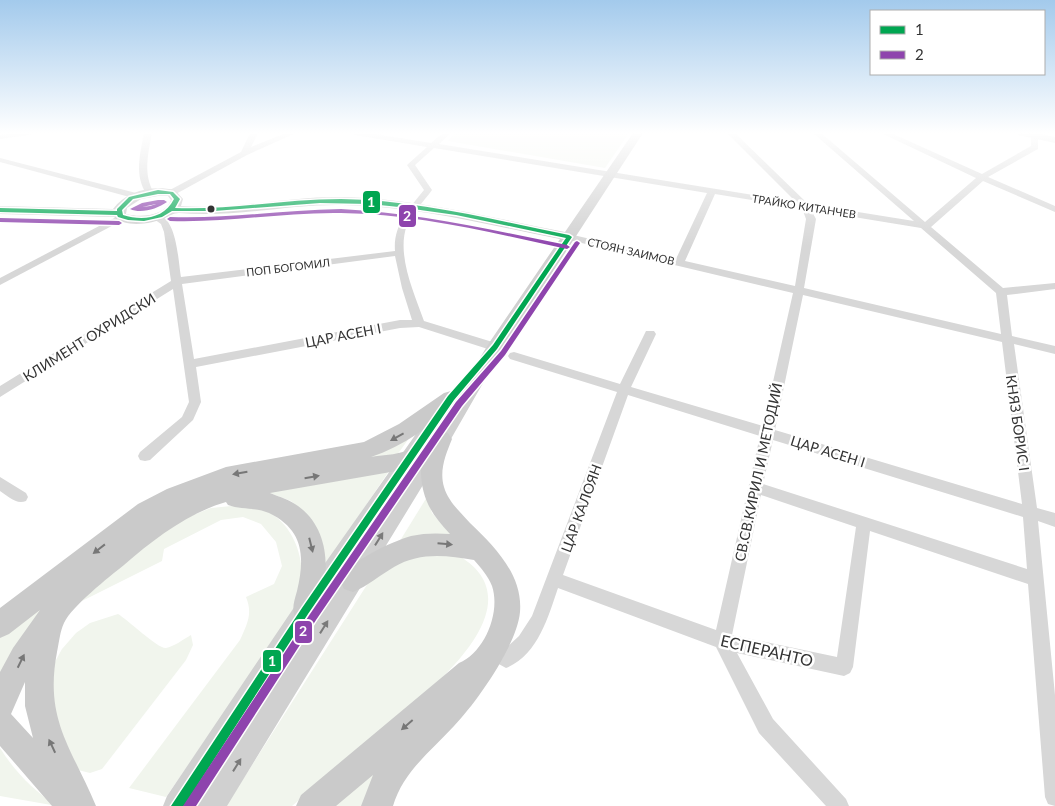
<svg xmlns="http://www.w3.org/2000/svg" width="1055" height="806" font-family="Lato,sans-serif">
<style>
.green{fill:#f1f5ed}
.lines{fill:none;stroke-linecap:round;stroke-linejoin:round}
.street{fill:#d7d7d7;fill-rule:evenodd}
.secondary{fill:#d0d0d0;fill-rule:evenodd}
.primary{fill:#cacaca;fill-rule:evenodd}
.bus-1-casing{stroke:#fff;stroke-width:3}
.bus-2-casing{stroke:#fff;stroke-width:3}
.bus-1{fill:#00a651;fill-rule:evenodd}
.bus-2{fill:#8e44ad;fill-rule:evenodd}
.oneway{fill:#777}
.oneway2{fill:#7a7a7a}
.bus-dot{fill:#333;stroke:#fff;stroke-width:2}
.labels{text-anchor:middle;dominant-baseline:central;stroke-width:5;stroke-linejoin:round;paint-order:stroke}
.far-street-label{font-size:11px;fill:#333;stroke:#fff}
.street-label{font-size:14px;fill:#333;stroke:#fff}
.near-street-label{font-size:16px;fill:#333;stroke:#fff}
.line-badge{stroke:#fff;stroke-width:2}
.badge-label{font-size:14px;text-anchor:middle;font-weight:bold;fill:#fff}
</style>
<rect width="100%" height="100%" fill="#fff"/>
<g class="green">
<polygon points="455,133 629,133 605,168 448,141"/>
<polygon points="410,437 397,455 234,485 207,492 184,502 157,517 71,582 48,605 2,675 0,674 0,633 131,529 175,501 216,485 377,454"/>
<polygon points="391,468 325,566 303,512 291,501 267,492"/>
<polygon points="427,497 432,513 454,538 398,544"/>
<path d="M242 505C249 507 258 507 265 510 295 524 307 563 300 593 298 600 294 608 292 615L166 797 129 788 240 640C247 624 253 614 246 597L274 584 282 566 276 542 261 524 243 517 221 520 164 549 162 561 72 606 168 525 211 508Z"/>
<path d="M454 553C548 603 423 696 380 732 351 757 321 781 292 806H226L370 580 410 556Z"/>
<path d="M118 614C128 620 158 649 166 648 173 647 184 639 191 635L193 645 186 660 102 769 90 773 78 770 45 695 50 671 62 649 76 633 90 623Z"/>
<polygon points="446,700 366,806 332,806"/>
<path d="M0 748C15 772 33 790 57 806L0 796Z"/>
</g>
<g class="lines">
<g class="street">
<polygon points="13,133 33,133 29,135 0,139 0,135"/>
<path d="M144 133H152C148 154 143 174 154 193L150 196 147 195C134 175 140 155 144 133Z"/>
<polygon points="250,133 258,133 251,147 286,133 296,133 247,155 174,195 168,195 168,191 241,152"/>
<path d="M351 133H369L431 143 443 133H451L439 144 796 202 727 133H735L808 204 914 221 813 133H821L925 222 976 178 881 133H891L982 174 1031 146V136L1038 134V149L988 177 1055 206V212L983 181 931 227 1003 288 1055 283V289L1007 295 1012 336 1055 346V354L1014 344 1037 508 1055 513V527L1038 521 1055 695V806L1048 804 1045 797 1028 584 870 531 853 667 850 673 844 676 737 653 773 719 846 799 849 806H826L759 733 716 647 558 588C548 617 538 655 506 668L486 657 483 651 486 645 492 642 505 649 519 636 532 616 617 392 510 359 508 356 510 353 514 352 620 384 646 331H654L656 334 631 387 763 426 793 293 569 240 564 237 569 234 676 259 707 193 434 148 415 165 432 190C424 201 413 212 407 225 396 254 414 293 424 321L499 344 501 347 499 350H491L419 327 400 328 196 367 201 402 193 420 150 460 145 461 140 460 138 456 140 452 182 417 189 402 173 289 0 397V386L171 281 164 232 161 224 151 217 153 215C177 211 178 261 181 277L395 251C393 225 409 209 424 190L407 165 427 147 355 135ZM715 194 802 208 806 219 795 286 685 261ZM811 210 921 228 996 293 1001 334 804 288 816 219ZM395 256 402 288 412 320H400L194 359 182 284ZM803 295 1002 342 1022 504 775 430ZM628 395 760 436 716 630 563 575ZM773 440 1023 517 1027 569 763 484ZM761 495 856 527 837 657 732 635Z"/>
<polygon points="0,158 140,194 141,196 137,199 0,162"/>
<polygon points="122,214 127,217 125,219 0,285 0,278"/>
<path d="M0 477 26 493 28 497 26 501C16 505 8 496 0 491Z"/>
</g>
<g class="secondary">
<path d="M633 133H643L502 350 448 444 227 806H197L201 796 382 516 193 806H163L167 796 297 603 442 397 448 395 455 399 489 343 560 239C488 225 416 206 342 205 288 204 234 218 179 213 173 213 170 216 165 218 151 224 126 228 114 217L0 214V206L113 209C127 190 153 185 175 190L183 199 181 206C235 210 289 196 344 197 419 199 492 218 565 232ZM158 196H168L171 200C165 216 141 218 126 214L127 208 141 199Z"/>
<polygon points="1017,133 1037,133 1055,137 1055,143 1018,135"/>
</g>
<path class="primary" d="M451 391 458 393 461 398 458 403C431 425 404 446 371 457 382 455 395 455 406 451 422 446 431 427 448 433L452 439C446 454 439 470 444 487 448 501 460 512 470 523 495 547 523 575 520 612 517 645 477 702 454 726 431 751 403 772 393 806H361L373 775 336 806H296L301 795 459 663C484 653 501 613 492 586 488 576 481 568 474 560 446 555 419 552 394 567 380 575 368 586 353 592L344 589 340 580C349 561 391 542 411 536 424 533 437 533 450 534 429 512 420 495 421 464L408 469 270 493C280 497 290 500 298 506 334 532 330 583 314 620L305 624 296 620C291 609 294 602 297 591 305 557 304 530 269 513 256 507 241 510 228 505L226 502C188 513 154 539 124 565 109 577 72 606 64 623 60 631 59 643 57 652 44 720 72 748 96 806H52L0 746V672L13 648 40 610 9 634 0 638V608L138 504 167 489 226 467 364 442 399 424 444 393ZM25 682V706L33 738 11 714Z"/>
<defs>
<path id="bus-1" d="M158 190 173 192 180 199 175 208C231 210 286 199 341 199 418 200 494 220 569 235L572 237 497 349 454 400 308 614 184 806H171L302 608 448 396 493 345 566 238 456 215 399 207 370 204 320 203 214 211H172L162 217 144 221 128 220 118 217 117 215 0 212V208L117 211V209L129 197ZM158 194H170L174 199C164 219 142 221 123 215L122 210 133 199Z"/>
<g id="bus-2">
<path d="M158 200H164L167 202C157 209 141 214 130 209L142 203ZM156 204 150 206 142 207Z"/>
<path d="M341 209C418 213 492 230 567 245L570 247 567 249C493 233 418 214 341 213 284 212 227 223 170 221L167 219 170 217C227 219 284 210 341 209Z"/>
<polygon points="0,218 119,221 122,223 119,225 0,222"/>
<polygon points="577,241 580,243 505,355 462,406 316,620 196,806 183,806 310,614 456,402 501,351 575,242"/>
</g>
</defs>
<use href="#bus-1" class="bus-1-casing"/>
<use href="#bus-2" class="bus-2-casing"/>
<use href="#bus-1" class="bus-1"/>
<use href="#bus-2" class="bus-2"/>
</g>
<defs><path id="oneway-solid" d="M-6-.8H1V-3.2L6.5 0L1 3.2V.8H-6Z" transform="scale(1.25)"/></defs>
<g class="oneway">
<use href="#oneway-solid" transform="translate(397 437) rotate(151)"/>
<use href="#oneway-solid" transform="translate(240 473) rotate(170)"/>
<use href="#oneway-solid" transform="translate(312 477) rotate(-10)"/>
<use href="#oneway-solid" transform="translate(445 544) rotate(5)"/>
<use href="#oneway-solid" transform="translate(311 545) rotate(76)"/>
<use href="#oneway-solid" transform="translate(99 549) rotate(142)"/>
<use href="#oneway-solid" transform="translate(21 661) rotate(-64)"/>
<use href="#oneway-solid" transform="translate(407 725) rotate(139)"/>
<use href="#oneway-solid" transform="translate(52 746) rotate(-115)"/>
</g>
<g class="oneway2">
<use href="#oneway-solid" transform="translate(379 539) rotate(-58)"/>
<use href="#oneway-solid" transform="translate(324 627) rotate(-58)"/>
<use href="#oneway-solid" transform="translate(237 765) rotate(-58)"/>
</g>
<linearGradient id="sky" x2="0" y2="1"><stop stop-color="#a3caec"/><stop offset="0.54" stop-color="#fff"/><stop offset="1" stop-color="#fff" stop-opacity="0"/></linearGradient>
<rect width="1055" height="246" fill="url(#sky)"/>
<circle class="bus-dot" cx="211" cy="209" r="4.5"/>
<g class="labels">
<g class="far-street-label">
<text transform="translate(804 206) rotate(9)">ТРАЙКО КИТАНЧЕВ</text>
<text transform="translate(631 251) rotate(13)">СТОЯН ЗАИМОВ</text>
<text transform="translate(288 267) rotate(-7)">ПОП БОГОМИЛ</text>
</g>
<g class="street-label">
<text transform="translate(343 335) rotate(-11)">ЦАР АСЕН I</text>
<text transform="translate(89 337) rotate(-32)">КЛИМЕНТ ОХРИДСКИ</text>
<text transform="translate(1018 423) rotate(82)">КНЯЗ БОРИС I</text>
<text transform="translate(828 451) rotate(17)">ЦАР АСЕН I</text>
<text transform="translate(758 472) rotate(-78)">СВ.СВ.КИРИЛ И МЕТОДИЙ</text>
<text transform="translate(581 508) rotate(-70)">ЦАР КАЛОЯН</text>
</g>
<g class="near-street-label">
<text transform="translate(767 650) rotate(13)">ЕСПЕРАНТО</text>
</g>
</g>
<g class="line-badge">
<rect x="362" y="190" width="19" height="24" rx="5" fill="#00a651"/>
<rect x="398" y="204" width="19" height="24" rx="5" fill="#8e44ad"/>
<rect x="294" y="620" width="19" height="24" rx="5" fill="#8e44ad"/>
<rect x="262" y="649" width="20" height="24" rx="5" fill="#00a651"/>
</g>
<g class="badge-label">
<text x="371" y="207">1</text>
<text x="407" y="221">2</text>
<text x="303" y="636">2</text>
<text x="272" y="666">1</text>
</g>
<rect x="870" y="10" width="175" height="65" fill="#ffffff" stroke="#adadad"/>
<rect x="880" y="26" width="25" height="8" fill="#00a651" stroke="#adadad"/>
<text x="915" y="35" font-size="15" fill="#333333">1</text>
<rect x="880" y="51" width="25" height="8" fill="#8e44ad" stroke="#adadad"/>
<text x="915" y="60" font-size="15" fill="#333333">2</text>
</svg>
